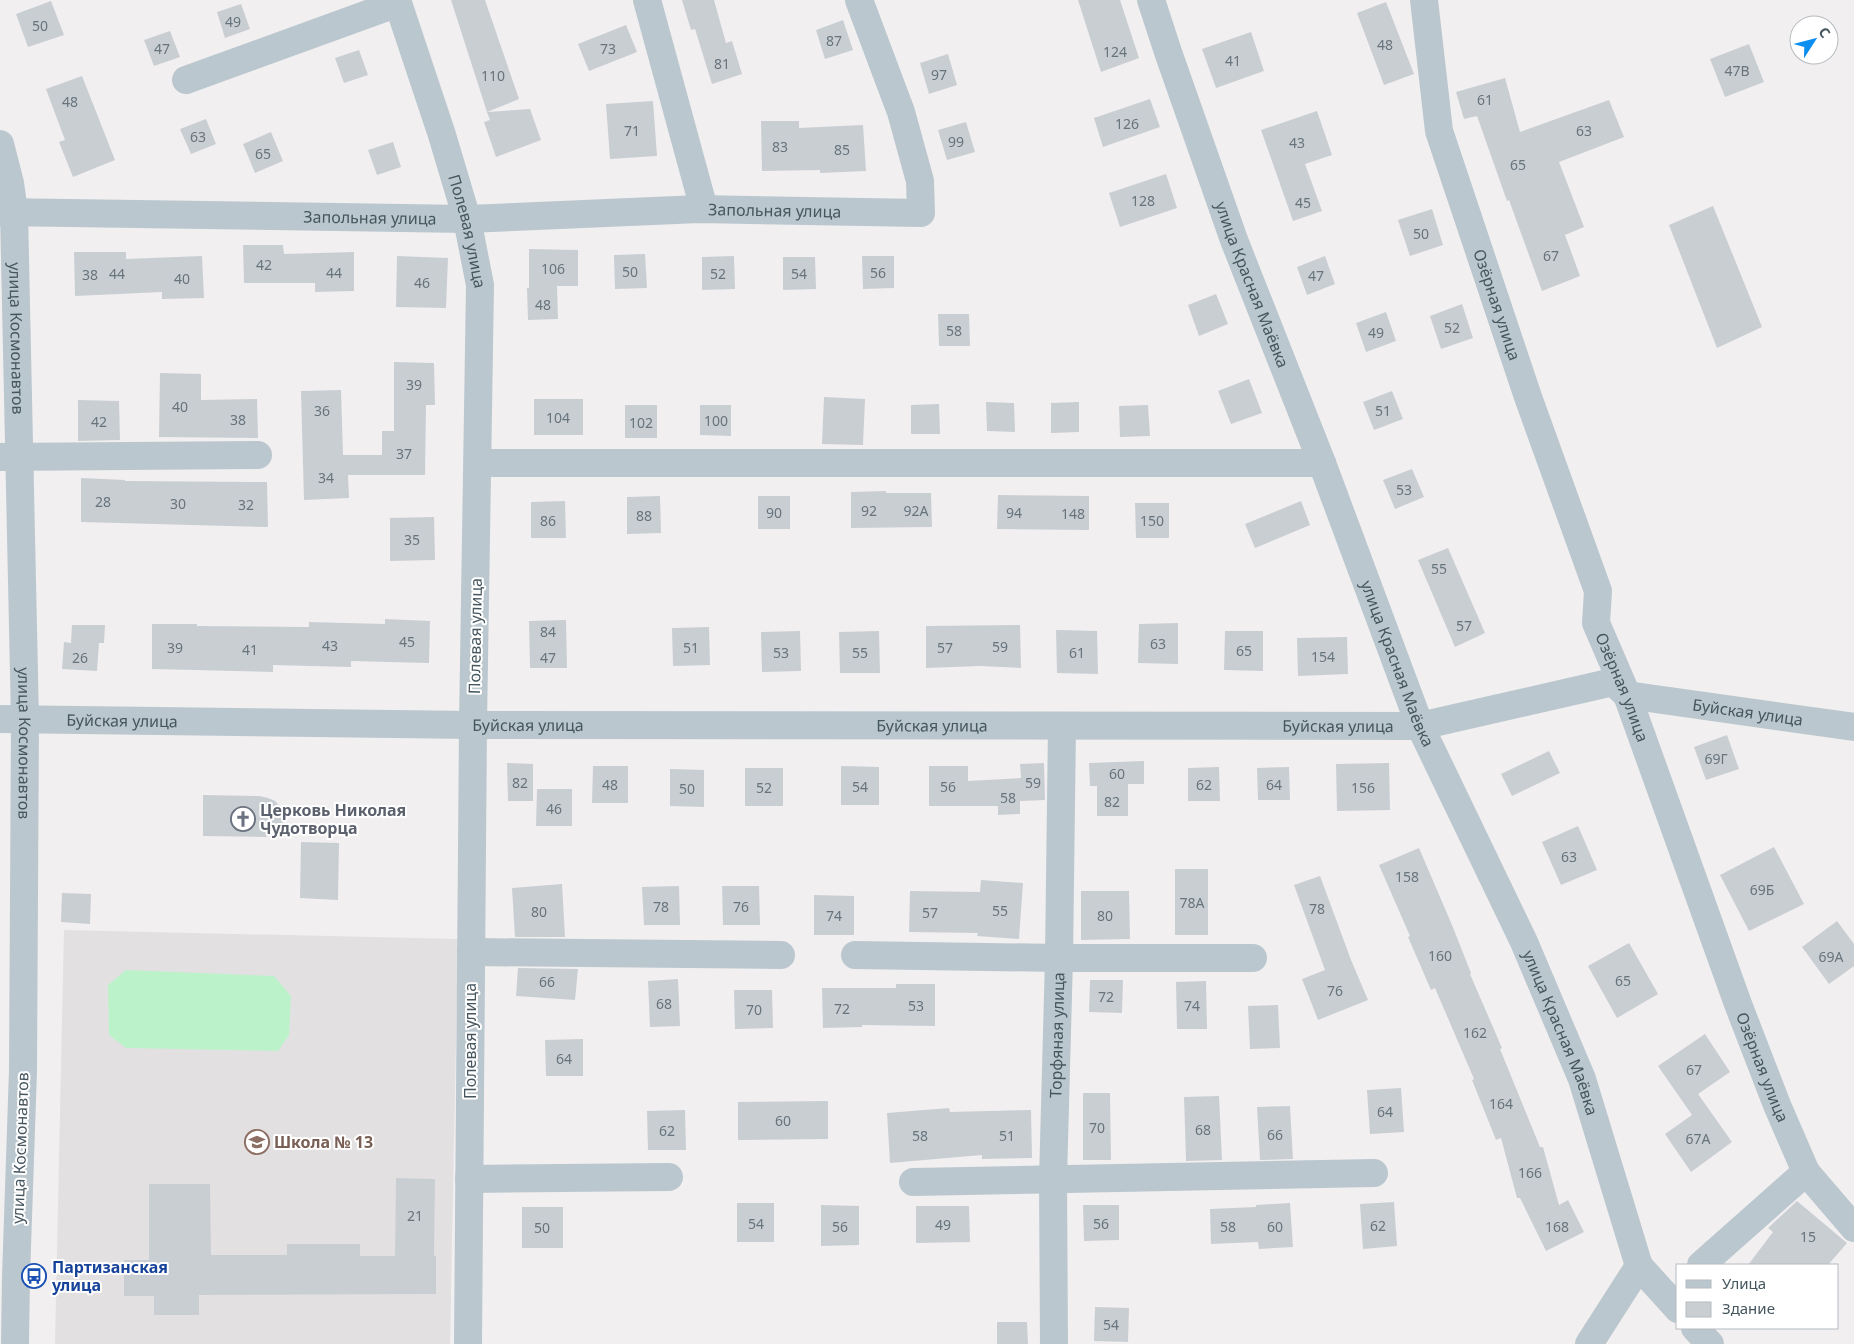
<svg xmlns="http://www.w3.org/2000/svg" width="1854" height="1344" font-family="'Noto Sans',sans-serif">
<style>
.education{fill:#e3e0e2}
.pitch{fill:#bbf2c9}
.building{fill:#c9ced3}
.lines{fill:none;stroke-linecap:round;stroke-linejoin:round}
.minor{stroke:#bac7ce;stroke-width:28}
.labels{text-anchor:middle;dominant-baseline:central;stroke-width:4;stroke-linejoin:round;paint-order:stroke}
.number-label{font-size:14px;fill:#67747c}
.street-label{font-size:16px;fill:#46565f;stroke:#fff}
.worship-label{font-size:16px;font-weight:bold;fill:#5b616d;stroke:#fff;text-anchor:start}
.education-label{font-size:16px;font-weight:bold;fill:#785e54;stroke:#fff;text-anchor:start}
.transit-label{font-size:16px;font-weight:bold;fill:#164399;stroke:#fff;text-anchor:start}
</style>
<rect width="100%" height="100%" fill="#f2eff0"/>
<polygon class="education" points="64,930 458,939 450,1344 55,1344"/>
<polygon class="pitch" points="126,970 274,976 291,996 289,1035 278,1051 126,1048 109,1035 108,985"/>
<g class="building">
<polygon points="451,0 485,0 519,99 487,112"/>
<polygon points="682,0 714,0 726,43 732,41 742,74 712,84 695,29 691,30"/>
<polygon points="1078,0 1120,0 1139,58 1101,72"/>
<polygon points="51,1 64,35 28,47 16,14"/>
<polygon points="1386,2 1414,74 1384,85 1357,13"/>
<polygon points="241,4 250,29 225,38 217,12"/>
<polygon points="843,20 853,50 825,59 816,30"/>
<polygon points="626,25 637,52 589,71 578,44"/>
<polygon points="170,31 180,57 154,66 144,40"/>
<polygon points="1251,32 1264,71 1216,88 1202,49"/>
<polygon points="1749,44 1764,82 1725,97 1710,59"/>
<polygon points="359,50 368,75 344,83 335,58"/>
<polygon points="948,54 957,85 929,94 920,63"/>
<polygon points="82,76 115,160 73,177 59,142 65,140 46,89"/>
<polygon points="1505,78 1520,132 1609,100 1624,137 1559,162 1584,227 1565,235 1580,276 1542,291 1509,200 1507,201 1477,116 1464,119 1456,92"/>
<polygon points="1150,99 1160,127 1103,147 1094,118"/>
<polygon points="653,101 657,156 610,159 606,104"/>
<polygon points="530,109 541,140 496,157 484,122 490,120 487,112"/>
<polygon points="1317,111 1332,155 1305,164 1322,211 1293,221 1261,130"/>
<polygon points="206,119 216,144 191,154 180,129"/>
<polygon points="761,121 799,121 799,128 863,125 866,171 820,173 820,170 762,171"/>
<polygon points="966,122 975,152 947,160 938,130"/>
<polygon points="271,132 283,161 255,173 243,144"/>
<polygon points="393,142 401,167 377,175 368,150"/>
<polygon points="1166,174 1177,208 1120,227 1109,193"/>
<polygon points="1713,206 1762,327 1717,348 1669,225"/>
<polygon points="1432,209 1443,245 1410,256 1398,220"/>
<polygon points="243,245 283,245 284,254 354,252 354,291 315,292 315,283 244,283"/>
<polygon points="529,249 578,250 578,286 557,286 558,319 528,320 527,288 529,288"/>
<polygon points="74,252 126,252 126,259 202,256 204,298 162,299 162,292 75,296"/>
<polygon points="645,254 647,288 615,289 614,255"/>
<polygon points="397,256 448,258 446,308 396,307"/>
<polygon points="734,256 735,289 702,290 702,257"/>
<polygon points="862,256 894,256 894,288 863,289"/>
<polygon points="1325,256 1335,284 1307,295 1297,267"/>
<polygon points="783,257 815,257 816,289 783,290"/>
<polygon points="1216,294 1228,324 1199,336 1188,305"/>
<polygon points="1462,304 1473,338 1441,349 1430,316"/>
<polygon points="1386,312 1396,341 1366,352 1356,323"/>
<polygon points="938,314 969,314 970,346 939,346"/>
<polygon points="394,362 434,363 435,405 426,405 425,475 348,475 349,498 304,500 301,391 341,390 343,455 382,455 382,431 394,431"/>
<polygon points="160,373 201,374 201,400 257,399 258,438 159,437"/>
<polygon points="1249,379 1262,413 1231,424 1218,391"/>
<polygon points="1392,391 1403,419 1374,430 1363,402"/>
<polygon points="824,397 865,399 863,445 822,444"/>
<rect x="534" y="399" width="49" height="36"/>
<polygon points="78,400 119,401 120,440 78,441"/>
<polygon points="986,402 1014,403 1015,432 987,431"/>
<polygon points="1079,402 1079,432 1051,433 1051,403"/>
<polygon points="939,404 940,434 911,434 911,405"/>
<rect x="625" y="405" width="32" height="33"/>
<polygon points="700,405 731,405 731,436 700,435"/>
<polygon points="1148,405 1150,436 1120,437 1119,406"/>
<polygon points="1412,469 1424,497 1395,509 1383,480"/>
<polygon points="81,478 125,480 125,481 267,482 268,527 81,522"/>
<polygon points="886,491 886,493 931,493 932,527 851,528 851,492"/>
<polygon points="998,495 1089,496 1089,530 997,529"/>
<polygon points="660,496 661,533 627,534 627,497"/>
<rect x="758" y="496" width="32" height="33"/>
<polygon points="565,501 566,538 531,538 531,502"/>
<polygon points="1301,501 1310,525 1255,548 1245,524"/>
<polygon points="1135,503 1169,503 1169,538 1136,538"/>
<polygon points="434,517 435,560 390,561 390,518"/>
<polygon points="1448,548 1485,633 1455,647 1418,560"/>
<polygon points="385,619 430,621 429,663 351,661 351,667 273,665 273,672 152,669 152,624 197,624 197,626 309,627 309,622 385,624"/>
<polygon points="566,620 567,668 530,668 529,621"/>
<polygon points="1178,623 1178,664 1138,663 1139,624"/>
<polygon points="72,625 105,625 104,643 99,643 97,671 62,669 64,642 71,643"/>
<polygon points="1020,625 1021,668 980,666 926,668 926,626"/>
<polygon points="709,627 710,665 673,666 672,628"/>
<polygon points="1056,630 1097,631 1098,674 1057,673"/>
<polygon points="800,631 801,671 762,672 761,632"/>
<polygon points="879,631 880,673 840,673 839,632"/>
<polygon points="1225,631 1263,631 1263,671 1224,670"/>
<polygon points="1347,637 1348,674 1298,676 1297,638"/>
<polygon points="1727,735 1739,769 1706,780 1694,747"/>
<polygon points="1549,751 1560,773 1512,796 1501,774"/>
<polygon points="1144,761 1144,784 1128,784 1128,816 1097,816 1097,786 1090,786 1089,763"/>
<polygon points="507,763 533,764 533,801 508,801"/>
<polygon points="1044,763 1045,800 1020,801 1020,814 998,815 998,806 929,806 929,766 968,766 968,781 1021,778 1020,764"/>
<polygon points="1389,763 1390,810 1337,811 1336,764"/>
<polygon points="593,766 628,766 628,803 592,803"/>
<polygon points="841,766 879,767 879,805 841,805"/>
<polygon points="1219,767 1220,801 1188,801 1188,768"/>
<polygon points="1289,767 1290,800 1258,800 1257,768"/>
<rect x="745" y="768" width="38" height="38"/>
<polygon points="670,769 704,770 704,807 670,806"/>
<polygon points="537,789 572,789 572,826 536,826"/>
<polygon points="203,795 259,796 268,798 275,801 281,808 283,815 283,826 266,837 203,836"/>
<polygon points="1578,826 1597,870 1561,885 1542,842"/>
<polygon points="301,842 339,843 338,900 300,898"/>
<polygon points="1774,847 1804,904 1749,931 1720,875"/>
<polygon points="1419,848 1452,925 1471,973 1470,974 1502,1048 1500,1049 1540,1147 1543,1147 1559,1205 1568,1200 1584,1232 1546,1251 1520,1198 1517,1198 1501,1138 1496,1140 1472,1080 1474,1079 1435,988 1431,990 1408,937 1410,936 1379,865"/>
<rect x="1175" y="869" width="33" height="66"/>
<polygon points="1320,876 1351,960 1368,1000 1318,1020 1302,979 1325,970 1294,885"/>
<polygon points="981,880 1023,883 1019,939 977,936 978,933 909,932 910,891 980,892"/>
<polygon points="562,884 565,937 515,937 512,888"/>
<polygon points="679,886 680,925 644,925 642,887"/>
<polygon points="722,886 759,886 760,925 723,925"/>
<polygon points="1081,891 1129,891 1130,939 1081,940"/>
<polygon points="62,893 91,894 90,924 61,922"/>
<polygon points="814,895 854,896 854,935 814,935"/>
<polygon points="1837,921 1854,944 1854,966 1829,984 1802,947"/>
<polygon points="1629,943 1658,994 1617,1018 1588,966"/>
<polygon points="518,968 578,969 575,1000 516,996"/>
<polygon points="678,979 680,1026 650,1027 648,981"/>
<polygon points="1090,980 1123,980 1122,1013 1089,1012"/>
<polygon points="1206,981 1207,1029 1177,1029 1176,982"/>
<polygon points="896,984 935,984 935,1026 862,1025 862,1027 823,1028 822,988 896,988"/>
<polygon points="734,990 772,990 773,1028 735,1029"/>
<polygon points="1278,1005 1280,1048 1250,1049 1248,1006"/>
<polygon points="1705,1034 1730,1072 1698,1094 1732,1142 1691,1172 1665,1134 1692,1115 1658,1066"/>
<polygon points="583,1039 583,1076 546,1076 545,1040"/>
<polygon points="1401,1088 1404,1132 1370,1134 1367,1090"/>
<polygon points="1083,1093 1110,1093 1111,1160 1083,1160"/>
<polygon points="1219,1096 1222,1160 1186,1161 1184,1097"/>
<polygon points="828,1101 828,1139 738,1140 738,1102"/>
<polygon points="1290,1106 1293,1159 1260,1160 1257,1107"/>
<polygon points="949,1108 950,1112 1031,1110 1032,1158 982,1159 982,1155 890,1163 887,1113"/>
<polygon points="685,1110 686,1150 648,1150 647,1111"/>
<polygon points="396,1178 435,1179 434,1256 436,1256 436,1294 199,1295 199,1315 154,1315 154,1296 124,1296 124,1260 149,1260 149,1184 210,1184 211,1255 287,1255 287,1244 360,1244 360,1256 395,1256"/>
<polygon points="1797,1201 1847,1243 1828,1265 1748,1265 1773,1232 1768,1228"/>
<polygon points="1394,1202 1397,1246 1363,1249 1360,1204"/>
<rect x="737" y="1203" width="37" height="39"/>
<polygon points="1290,1203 1293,1247 1259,1249 1258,1242 1211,1244 1210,1209 1256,1207 1256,1205"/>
<polygon points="821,1205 859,1206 859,1245 821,1246"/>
<polygon points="1083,1205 1119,1205 1119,1240 1084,1241"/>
<polygon points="916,1206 969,1206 970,1242 916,1243"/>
<rect x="522" y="1207" width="41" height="41"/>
<polygon points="1095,1307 1129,1308 1128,1342 1094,1341"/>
<polygon points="997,1322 1027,1322 1028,1344 997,1344"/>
</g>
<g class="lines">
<g class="minor">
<path id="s1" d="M397 0 442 135 467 219 480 285 473 725 468 1344"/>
<polyline points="647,0 704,209"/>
<path id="s2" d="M1151 0 1168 52 1234 240 1322 463 1420 726 1524 942 1582 1079 1639 1266 1678 1309"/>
<path id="s3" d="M1424 0 1439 131 1528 397 1598 591 1596 623 1627 695 1738 1004 1777 1105 1806 1172 1701 1265"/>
<polyline points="186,80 398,3"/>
<path id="s4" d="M0 144 10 183 14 212 25 720 23 1070 16 1277 15 1344"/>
<path id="s5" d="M0 212 467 219 699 209 921 213 920 181 901 112 859 0"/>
<polyline points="0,457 258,455"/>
<polyline points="478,463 1322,463"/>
<path id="s6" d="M0 719 473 725 1420 726 1613 682 1627 695 1854 727"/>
<polyline points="471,952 781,955"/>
<polyline points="855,955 1059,958 1253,958"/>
<polyline points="1806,1172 1854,1228"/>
<polyline points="469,1179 669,1177"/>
<polyline points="913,1182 1374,1173"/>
<polyline points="1695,1328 1710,1344"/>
<path id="s7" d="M1054 1344 1053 1180 1059 958 1062 726"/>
<polyline points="1589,1344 1639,1266"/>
</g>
</g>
<defs>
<symbol id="church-ring" viewBox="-11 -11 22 22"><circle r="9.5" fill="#fff" stroke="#6b7280" stroke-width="1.5"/><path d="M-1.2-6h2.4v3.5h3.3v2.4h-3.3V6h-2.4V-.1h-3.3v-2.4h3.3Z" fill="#6b7280"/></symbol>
<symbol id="school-ring" viewBox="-11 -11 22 22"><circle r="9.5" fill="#fff" stroke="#8d6e63" stroke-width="1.5"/><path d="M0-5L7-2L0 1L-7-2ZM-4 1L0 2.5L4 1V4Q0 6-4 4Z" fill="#8d6e63"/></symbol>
<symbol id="bus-ring" viewBox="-11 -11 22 22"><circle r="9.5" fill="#fff" stroke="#1a4fb4" stroke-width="1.5"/><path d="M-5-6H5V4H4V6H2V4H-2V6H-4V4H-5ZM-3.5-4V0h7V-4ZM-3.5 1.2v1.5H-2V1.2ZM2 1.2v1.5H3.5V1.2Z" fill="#1a4fb4"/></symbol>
</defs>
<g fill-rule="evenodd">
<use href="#church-ring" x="229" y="805" width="28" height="28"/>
<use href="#school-ring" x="243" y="1128" width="28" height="28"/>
<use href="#bus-ring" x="20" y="1262" width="28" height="28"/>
</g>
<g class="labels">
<g class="number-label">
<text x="233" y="21">49</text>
<text x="40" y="25">50</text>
<text x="834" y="40">87</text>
<text x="1385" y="44">48</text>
<text x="162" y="48">47</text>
<text x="608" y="48">73</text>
<text x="1115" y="51">124</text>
<text x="1233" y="60">41</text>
<text x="722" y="63">81</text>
<text x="1737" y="70">47В</text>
<text x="939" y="74">97</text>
<text x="493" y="75">110</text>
<text x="1485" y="99">61</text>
<text x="70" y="101">48</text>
<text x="1127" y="123">126</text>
<text x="632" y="130">71</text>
<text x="1584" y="130">63</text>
<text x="198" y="136">63</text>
<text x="956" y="141">99</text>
<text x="1297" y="142">43</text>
<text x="780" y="146">83</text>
<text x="842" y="149">85</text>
<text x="263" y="153">65</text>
<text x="1518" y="164">65</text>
<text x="1143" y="200">128</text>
<text x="1303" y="202">45</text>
<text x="1421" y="233">50</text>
<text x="1551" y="255">67</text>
<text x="264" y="264">42</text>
<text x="553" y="268">106</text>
<text x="630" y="271">50</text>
<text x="334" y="272">44</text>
<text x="878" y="272">56</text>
<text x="117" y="273">44</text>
<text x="718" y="273">52</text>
<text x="799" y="273">54</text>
<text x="90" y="274">38</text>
<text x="1316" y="275">47</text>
<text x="182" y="278">40</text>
<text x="422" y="282">46</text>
<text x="543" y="304">48</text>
<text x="1452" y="327">52</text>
<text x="954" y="330">58</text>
<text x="1376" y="332">49</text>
<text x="414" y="384">39</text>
<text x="180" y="406">40</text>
<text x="322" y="410">36</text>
<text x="1383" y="410">51</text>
<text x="558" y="417">104</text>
<text x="238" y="419">38</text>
<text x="716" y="420">100</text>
<text x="99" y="421">42</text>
<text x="641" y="422">102</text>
<text x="404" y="453">37</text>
<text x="326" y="477">34</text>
<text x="1404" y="489">53</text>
<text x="103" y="501">28</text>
<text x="178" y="503">30</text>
<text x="246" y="504">32</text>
<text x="869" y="510">92</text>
<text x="916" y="510">92А</text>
<text x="774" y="512">90</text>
<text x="1014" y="512">94</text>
<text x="1073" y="513">148</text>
<text x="644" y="515">88</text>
<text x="548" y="520">86</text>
<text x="1152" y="520">150</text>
<text x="412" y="539">35</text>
<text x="1439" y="568">55</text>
<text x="1464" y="625">57</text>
<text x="548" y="631">84</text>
<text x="407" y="641">45</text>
<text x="1158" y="643">63</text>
<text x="330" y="645">43</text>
<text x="1000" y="646">59</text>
<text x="175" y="647">39</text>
<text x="691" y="647">51</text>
<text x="945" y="647">57</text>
<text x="250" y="649">41</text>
<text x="1244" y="650">65</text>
<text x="781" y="652">53</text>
<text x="860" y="652">55</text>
<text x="1077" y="652">61</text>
<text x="1323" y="656">154</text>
<text x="80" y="657">26</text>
<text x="548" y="657">47</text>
<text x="1716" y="758">69Г</text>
<text x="1117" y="773">60</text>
<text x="520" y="782">82</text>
<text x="1033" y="782">59</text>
<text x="610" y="784">48</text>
<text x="1204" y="784">62</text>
<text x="1274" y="784">64</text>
<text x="860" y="786">54</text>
<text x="948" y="786">56</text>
<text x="764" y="787">52</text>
<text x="1363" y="787">156</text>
<text x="687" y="788">50</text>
<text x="1008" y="797">58</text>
<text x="1112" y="801">82</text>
<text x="554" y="808">46</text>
<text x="1569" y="856">63</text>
<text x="1407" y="876">158</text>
<text x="1762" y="889">69Б</text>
<text x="1192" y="902">78А</text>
<text x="661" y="906">78</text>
<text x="741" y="906">76</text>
<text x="1317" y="908">78</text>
<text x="1000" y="910">55</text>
<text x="539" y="911">80</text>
<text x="930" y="912">57</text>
<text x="834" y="915">74</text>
<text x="1105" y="915">80</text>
<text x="1440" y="955">160</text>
<text x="1831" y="956">69А</text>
<text x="1623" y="980">65</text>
<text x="547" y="981">66</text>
<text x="1335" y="990">76</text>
<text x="1106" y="996">72</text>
<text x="664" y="1003">68</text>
<text x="916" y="1005">53</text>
<text x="1192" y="1005">74</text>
<text x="842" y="1008">72</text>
<text x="754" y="1009">70</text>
<text x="1475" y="1032">162</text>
<text x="564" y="1058">64</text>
<text x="1694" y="1069">67</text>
<text x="1501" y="1103">164</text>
<text x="1385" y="1111">64</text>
<text x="783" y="1120">60</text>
<text x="1097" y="1127">70</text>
<text x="1203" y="1129">68</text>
<text x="667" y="1130">62</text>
<text x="1275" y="1134">66</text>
<text x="920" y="1135">58</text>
<text x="1007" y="1135">51</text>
<text x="1698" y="1138">67А</text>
<text x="1530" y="1172">166</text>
<text x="415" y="1215">21</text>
<text x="756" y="1223">54</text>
<text x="1101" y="1223">56</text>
<text x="943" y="1224">49</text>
<text x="1378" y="1225">62</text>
<text x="840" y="1226">56</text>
<text x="1228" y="1226">58</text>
<text x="1275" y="1226">60</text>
<text x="1557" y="1226">168</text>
<text x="542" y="1227">50</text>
<text x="1808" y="1236">15</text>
<text x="1111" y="1324">54</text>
</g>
<g class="street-label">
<text stroke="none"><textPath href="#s5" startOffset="775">Запольная улица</textPath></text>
<text stroke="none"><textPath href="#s5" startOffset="370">Запольная улица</textPath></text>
<text stroke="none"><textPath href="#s1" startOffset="242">Полевая улица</textPath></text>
<text stroke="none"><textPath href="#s2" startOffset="302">улица Красная Маёвка</textPath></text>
<text stroke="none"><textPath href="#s3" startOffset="315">Озёрная улица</textPath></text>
<text stroke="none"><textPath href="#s4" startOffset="196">улица Космонавтов</textPath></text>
<text transform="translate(475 636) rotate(-89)">Полевая улица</text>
<text stroke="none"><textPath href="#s2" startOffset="708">улица Красная Маёвка</textPath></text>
<text stroke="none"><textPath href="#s3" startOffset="720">Озёрная улица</textPath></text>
<text stroke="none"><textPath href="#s6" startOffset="1759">Буйская улица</textPath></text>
<text stroke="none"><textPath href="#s6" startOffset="122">Буйская улица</textPath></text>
<text stroke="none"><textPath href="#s6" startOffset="528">Буйская улица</textPath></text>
<text stroke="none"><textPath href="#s6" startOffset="932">Буйская улица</textPath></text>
<text stroke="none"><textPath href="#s6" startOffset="1338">Буйская улица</textPath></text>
<text stroke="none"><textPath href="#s4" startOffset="601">улица Космонавтов</textPath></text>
<text stroke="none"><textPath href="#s2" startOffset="1112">улица Красная Маёвка</textPath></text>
<text stroke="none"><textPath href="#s7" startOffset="309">Торфяная улица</textPath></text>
<text transform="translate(470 1041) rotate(-90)">Полевая улица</text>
<text stroke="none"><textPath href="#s3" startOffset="1125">Озёрная улица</textPath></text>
<text transform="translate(20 1148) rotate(-88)">улица Космонавтов</text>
</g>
<g class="worship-label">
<text x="260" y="810">Церковь Николая<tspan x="260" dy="18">Чудотворца</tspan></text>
</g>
<g class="education-label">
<text x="274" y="1142">Школа № 13</text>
</g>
<g class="transit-label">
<text x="52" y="1267">Партизанская<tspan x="52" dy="18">улица</tspan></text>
</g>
</g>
<rect x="1676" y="1264" width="162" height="65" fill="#ffffff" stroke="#b5bbbf"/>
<rect x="1686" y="1280" width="25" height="8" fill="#bac7ce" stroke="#b5bbbf"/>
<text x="1722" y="1289" font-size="15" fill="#46565f">Улица</text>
<rect x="1686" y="1302" width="25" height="15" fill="#c9ced3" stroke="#b5bbbf"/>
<text x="1722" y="1314" font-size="15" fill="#46565f">Здание</text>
<g transform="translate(1814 40) rotate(54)"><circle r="24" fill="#ffffff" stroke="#b5bbbf"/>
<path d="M0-4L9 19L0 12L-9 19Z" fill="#0c8ef0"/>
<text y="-8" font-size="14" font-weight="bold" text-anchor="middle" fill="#46565f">С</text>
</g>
</svg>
